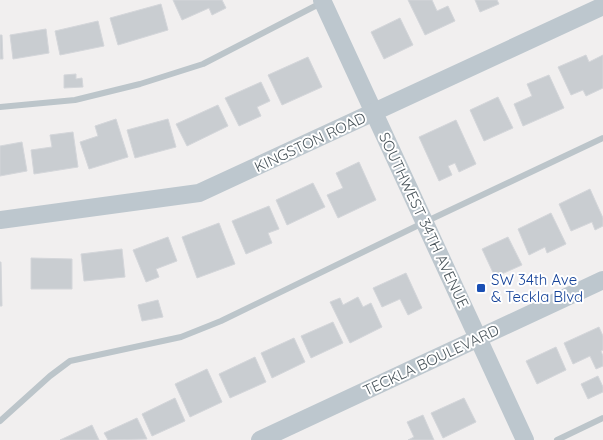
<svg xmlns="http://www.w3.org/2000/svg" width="603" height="440" font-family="Quicksand,sans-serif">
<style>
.building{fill:#c9cdd1;stroke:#d4d6da}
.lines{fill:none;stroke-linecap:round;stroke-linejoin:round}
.lane{stroke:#bcc5ca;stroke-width:6}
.secondary{stroke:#bdc7ce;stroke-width:18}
.transit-dot{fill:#1a4fb4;stroke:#fff;stroke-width:2}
.labels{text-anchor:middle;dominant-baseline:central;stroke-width:4;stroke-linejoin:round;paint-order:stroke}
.street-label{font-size:15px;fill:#49545a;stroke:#fff}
.transit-label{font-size:15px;fill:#164399;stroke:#fff;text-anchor:start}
</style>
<rect width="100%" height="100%" fill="#f1efef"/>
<g class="building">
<polygon points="173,0 222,0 226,8 212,15 209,8 182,20"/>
<polygon points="408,0 432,0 437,11 448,6 455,21 425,35"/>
<polygon points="475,0 497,0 499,4 480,12"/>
<polygon points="161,4 168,30 118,45 110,18"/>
<polygon points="400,18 413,45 384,59 371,32"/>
<polygon points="98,21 104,46 60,55 55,31"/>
<polygon points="46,29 49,53 13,59 10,35"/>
<polygon points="0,35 2,35 3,59 0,59"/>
<polygon points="586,55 589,62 603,55 603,88 586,96 583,90 571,95 558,67"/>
<polygon points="308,57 322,87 282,105 268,75"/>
<polygon points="76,74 76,79 82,78 83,87 64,88 64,75"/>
<polygon points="549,75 564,108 523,126 514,104 532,96 527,84"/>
<polygon points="261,82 270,101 257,107 261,116 239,126 225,98"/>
<polygon points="498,97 513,128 484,141 470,110"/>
<polygon points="218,105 228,126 187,146 176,124"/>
<polygon points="116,119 128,157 89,169 80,142 98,136 95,126"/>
<polygon points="168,119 176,147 135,158 127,130"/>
<polygon points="456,120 476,164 459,172 455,163 448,166 452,175 439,181 419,137"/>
<polygon points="73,132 78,167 34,174 31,150 52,147 50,135"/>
<polygon points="22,142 27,171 0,176 0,146"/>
<polygon points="359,162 376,200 338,218 327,195 343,188 336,173"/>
<polygon points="313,183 325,207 287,225 276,200"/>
<polygon points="590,189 603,218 603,226 595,230 592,222 571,231 559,204"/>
<polygon points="269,206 279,229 268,233 272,243 246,254 232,221"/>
<polygon points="551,213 566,244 547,253 545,247 529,255 518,229"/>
<polygon points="219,223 235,264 197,278 182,237"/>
<polygon points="168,237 177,261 156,269 159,277 146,282 133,250"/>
<polygon points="508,237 522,265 495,277 482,249"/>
<polygon points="122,249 125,277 84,281 81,254"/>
<polygon points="31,258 72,259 72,289 31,289"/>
<polygon points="0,262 1,262 2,306 0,306"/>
<polygon points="406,273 422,308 408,315 400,299 382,307 373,288"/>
<polygon points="358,297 363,307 371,303 382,327 350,343 330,302 340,298 343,305"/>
<polygon points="158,300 163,317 142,321 138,305"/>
<polygon points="333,322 343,343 311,358 301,336"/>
<polygon points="599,327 603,336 603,350 601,351 603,356 603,366 596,369 590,356 573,364 564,343"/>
<polygon points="294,338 305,362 272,378 261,353"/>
<polygon points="556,347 566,370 537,384 526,361"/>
<polygon points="255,357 266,382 230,398 219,374"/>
<polygon points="207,369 222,402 190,417 175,384"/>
<polygon points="598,376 603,387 603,392 588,399 581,384"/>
<polygon points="175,398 185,421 152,436 142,414"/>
<polygon points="464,398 476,422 443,438 431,413"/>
<polygon points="423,415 434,440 408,440 414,437 407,422"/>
<polygon points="137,418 147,439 108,440 104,433"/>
<polygon points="92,425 99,440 60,440"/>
</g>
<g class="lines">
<g class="lane">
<polyline points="0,107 75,100 140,84 203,64 321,3"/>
<polyline points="0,421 50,376 70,361 181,337 221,321 425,222 603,138"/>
<polyline points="557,440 603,418"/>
</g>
<g class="secondary">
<polyline points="322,0 525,440"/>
<polyline points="0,220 199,193 603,6"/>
<polyline points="260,440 603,280"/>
</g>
</g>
<rect class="transit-dot" x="476" y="283" width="10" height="10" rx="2.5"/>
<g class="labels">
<g class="street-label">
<text transform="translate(310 142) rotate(-25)">KINGSTON ROAD</text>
<text transform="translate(424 220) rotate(65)">SOUTHWEST 34TH AVENUE</text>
<text transform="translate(431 360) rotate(-25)">TECKLA BOULEVARD</text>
</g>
<g class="transit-label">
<text x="491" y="279">SW 34th Ave<tspan x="491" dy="17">&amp; Teckla Blvd</tspan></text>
</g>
</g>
</svg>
